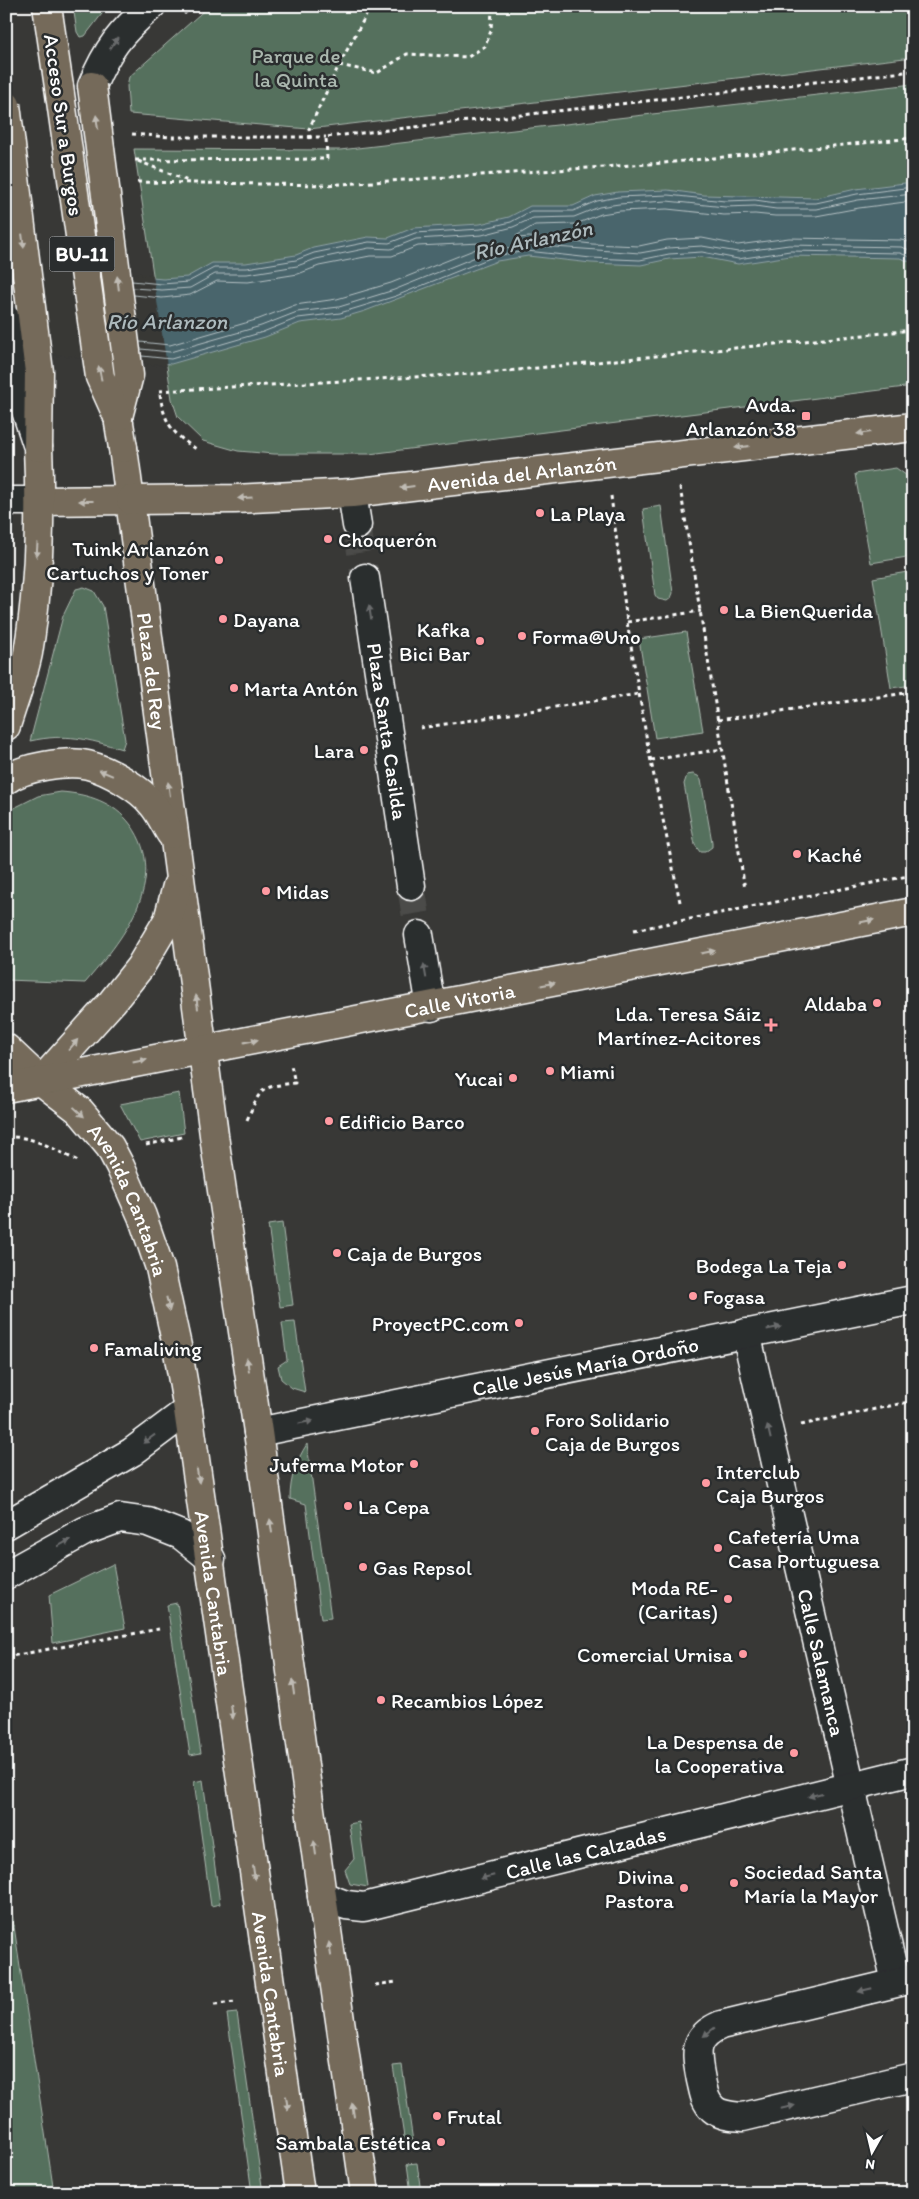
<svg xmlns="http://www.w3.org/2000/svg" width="919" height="2199" font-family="Itim,sans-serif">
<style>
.green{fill:#556f5d;stroke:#aab7ae}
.water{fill:#48656c;stroke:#91a3a7}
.pier{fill:#383836}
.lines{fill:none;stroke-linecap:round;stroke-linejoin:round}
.shore{stroke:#b6c1c4;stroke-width:1}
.minor-tunnel{stroke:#4c4c4a;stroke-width:28;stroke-dasharray:28 14;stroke-linecap:butt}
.minor-casing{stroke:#fff;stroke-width:31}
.secondary-casing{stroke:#fff;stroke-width:31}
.primary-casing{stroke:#fff;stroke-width:31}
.trunk-casing{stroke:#fff;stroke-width:31}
.motorway-casing{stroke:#fff;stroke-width:31}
.path{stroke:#fff;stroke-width:3;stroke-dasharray:4 4;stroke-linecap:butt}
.minor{stroke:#2a2d2e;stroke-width:28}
.secondary{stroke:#2a2d2e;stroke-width:28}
.primary{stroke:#746a5a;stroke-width:28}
.trunk{stroke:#746a5a;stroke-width:28}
.motorway{stroke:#746a5a;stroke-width:28}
.secondary-bridge-casing{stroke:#fff;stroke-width:31;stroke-linecap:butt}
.motorway-bridge-casing{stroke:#fff;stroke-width:31;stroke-linecap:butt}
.path-bridge{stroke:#fff;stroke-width:3;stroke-dasharray:4 4;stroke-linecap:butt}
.secondary-bridge{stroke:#2a2d2e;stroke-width:28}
.motorway-bridge{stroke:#746a5a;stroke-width:28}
.oneway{fill:#6a6c6d}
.oneway2{fill:#c0bcb5}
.poi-dot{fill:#ff9aa2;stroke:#2a2d2e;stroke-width:2}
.labels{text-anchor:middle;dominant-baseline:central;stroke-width:5;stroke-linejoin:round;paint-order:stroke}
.shield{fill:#2a2d2e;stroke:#bfc0c0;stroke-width:1}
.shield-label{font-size:20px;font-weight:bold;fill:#fff}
.park-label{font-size:21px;fill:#aab7ae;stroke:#2a2d2e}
.street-label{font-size:21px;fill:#fff;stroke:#2a2d2e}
.poi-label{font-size:21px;fill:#fff;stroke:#2a2d2e;text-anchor:start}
.water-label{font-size:22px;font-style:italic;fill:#adbabd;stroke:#2a2d2e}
</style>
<rect width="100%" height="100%" fill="#383836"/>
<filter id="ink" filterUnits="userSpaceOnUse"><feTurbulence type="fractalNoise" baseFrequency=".02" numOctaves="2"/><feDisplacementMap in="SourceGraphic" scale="10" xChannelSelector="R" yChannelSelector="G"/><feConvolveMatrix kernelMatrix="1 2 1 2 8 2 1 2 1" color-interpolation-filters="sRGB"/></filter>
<g filter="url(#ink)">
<g class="green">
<polygon points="73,6 108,6 85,36 80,37 77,32"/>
<polygon points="209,6 913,6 913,57 309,129 129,114 127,86 129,77"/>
<polygon points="913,84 913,386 369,454 274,454 238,451 203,441 178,417 172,399 134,149 340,150"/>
<polygon points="896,468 913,480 913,556 871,563 855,474"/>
<polygon points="661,506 673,593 671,598 667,601 658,599 655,595 643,509"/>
<polygon points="913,571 913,685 891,688 873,578"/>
<path d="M84 587 94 591 103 606 125 740 122 749C87 739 67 733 30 741L63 616 76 589Z"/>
<polygon points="686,632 703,731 655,738 639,639"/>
<polygon points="693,774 698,776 701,780 712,842 712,847 705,852 700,852 695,845 684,784 687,775"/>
<path d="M61 792C88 794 114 802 131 825 171 881 121 941 85 983L6 980V812L38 796Z"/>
<polygon points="179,1093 184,1133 140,1142 120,1104"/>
<polygon points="282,1223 293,1305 280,1307 268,1225"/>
<polygon points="295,1322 305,1392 292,1388 281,1379 278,1366 287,1360 282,1323"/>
<path d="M307 1444 331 1618 321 1619 306 1504 290 1499C290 1478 296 1461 307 1444Z"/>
<polygon points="113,1564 125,1628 53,1643 49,1595"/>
<polygon points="177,1603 201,1753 190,1755 167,1605"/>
<polygon points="203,1780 220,1904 211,1906 194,1782"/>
<polygon points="359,1822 368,1887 350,1884 345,1870 354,1859 349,1824"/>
<polygon points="6,1873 54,2193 6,2193"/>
<polygon points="237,2013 263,2193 252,2193 227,2014"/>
<polygon points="402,2065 414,2149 406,2150 393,2066"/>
<polygon points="417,2163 421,2193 411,2193 407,2164"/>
</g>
<polygon class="water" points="913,182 913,263 900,258 790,256 738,264 702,257 669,259 641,265 591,263 528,256 497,261 365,311 341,318 300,323 265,337 171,364 6,347 6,265 163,279 187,277 212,263 246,263 296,255 313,248 368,237 388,238 413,228 480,224 509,217 530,206 573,206 595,196 618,192 668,190 704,195 816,198 856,189"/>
<polygon class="pier" points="6,263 153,275 167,366 6,350"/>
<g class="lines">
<g class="shore">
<polyline points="913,201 859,208 816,216 775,216 755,214 724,215 667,209 620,211 601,214 576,224 535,225 516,236 519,238 529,237 592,244 639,246 667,240 702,238 738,245 789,238 901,240 913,243"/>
<polyline points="132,281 162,284 188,282 214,268 247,268 296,260 314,253 369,242 389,243 415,233 481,229 511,222 531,211 573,211 597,201 618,197 668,195 725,201 755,200 776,203 816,203 857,194 913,187"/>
<polyline points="133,288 162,290 190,288 215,274 247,274 297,266 316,259 369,248 391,249 416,239 482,235 513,227 533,218 574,217 599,207 619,204 667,201 725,207 755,206 776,209 816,209 858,200 913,194"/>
<polyline points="134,295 162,298 190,295 217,281 248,282 298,274 319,266 370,256 392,256 418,246 480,243 482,245 481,247 391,283 337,299 295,305 259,319 170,345 140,342"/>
<polyline points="141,349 170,352 261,326 297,312 339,307 394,290 493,250 526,245 640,253 668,248 702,246 738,252 789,245 901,247 913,251"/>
<polyline points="142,356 171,359 263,332 298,318 340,313 396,296 495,256 527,251 591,258 640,260 669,254 702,252 738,259 790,251 900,253 913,258"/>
</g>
<g class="minor-tunnel">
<polyline points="357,525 365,578"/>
<polyline points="411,886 419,935"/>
</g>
<defs>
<g id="minor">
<polyline points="352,493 357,525"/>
<polyline points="6,501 40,501"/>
<path id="s1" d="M365 578 411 886"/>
<polyline points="419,935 431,1007"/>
<path id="s2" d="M746 1333 896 1982"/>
<path id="s3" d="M258 1432 913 1300"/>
<polyline points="6,1525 132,1452 188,1410"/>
<polyline points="6,1575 85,1531 120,1518 148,1522 181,1535 211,1559"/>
<path id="s4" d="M322 1896 346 1905 364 1907 913 1771"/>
<path d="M913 1979 721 2025C692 2037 696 2054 701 2080 704 2092 704 2100 713 2109 721 2116 733 2116 743 2117L913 2077"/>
</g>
<path id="secondary" d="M92 86C107 49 121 32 151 6"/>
<g id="primary">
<path id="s5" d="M123 448 216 1150 258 1432 322 1896 365 2193"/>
<polyline points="40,501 131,500"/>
<path d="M6 726C13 702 23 678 28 653 39 586 41 515 38 447"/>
<path d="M6 780C23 767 67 760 88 765 108 770 140 788 153 805 160 813 165 825 171 834"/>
<path id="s6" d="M6 1048 41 1081 80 1111 110 1147 120 1166 142 1216 160 1268 177 1346 188 1410 300 2193"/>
<polyline points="41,1081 112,1002 140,967 168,920 177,886"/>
</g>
<g id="trunk">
<path id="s7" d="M131 500 235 499 352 493 913 427"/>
<path id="s8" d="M6 1088 913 912"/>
</g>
<g id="motorway">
<polyline points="47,6 59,87"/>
<polyline points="118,417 123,448"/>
</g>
</defs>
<use href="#minor" class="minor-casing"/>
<use href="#secondary" class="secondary-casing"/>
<use href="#primary" class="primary-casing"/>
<use href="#trunk" class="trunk-casing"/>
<use href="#motorway" class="motorway-casing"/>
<g class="path">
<polyline points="771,6 783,12 803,6"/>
<polyline points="184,14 193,6"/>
<polyline points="339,65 377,73 407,54 468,57 485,46 491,31 492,6"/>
<polyline points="132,134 170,137 326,137"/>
<polyline points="310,139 309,129 339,65 371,6"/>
<polyline points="135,160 327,159 326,137 913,71"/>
<polyline points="138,161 188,181"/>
<polyline points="137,182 327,185 664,163 913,138"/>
<polyline points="159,391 488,373 913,330"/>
<polyline points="680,487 745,889"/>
<polyline points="611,496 627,622 648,747 680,902"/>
<polyline points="627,622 701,611"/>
<polyline points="718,720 913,692"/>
<polyline points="420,728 639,694"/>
<polyline points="651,760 723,749"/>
<polyline points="634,930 913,875"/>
<path d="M247 1120C261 1088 259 1087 295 1083L291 1065"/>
<path d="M6 1137C33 1135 55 1150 78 1161"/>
<polyline points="146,1145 182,1137"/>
<polyline points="801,1425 913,1401"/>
<polyline points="6,1657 159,1629"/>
<polyline points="375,1985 396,1982"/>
<polyline points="214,2004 237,2002"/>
</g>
<use href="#minor" class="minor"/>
<use href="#secondary" class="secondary"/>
<use href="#primary" class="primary"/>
<use href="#trunk" class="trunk"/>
<use href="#motorway" class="motorway"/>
<defs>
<polyline id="secondary-bridge" points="6,319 14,375 37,444"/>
<g id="motorway-bridge">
<polyline points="92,86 129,375 118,417"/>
<polyline points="59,87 100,377 118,417"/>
<polyline points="6,105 39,372 38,447"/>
</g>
</defs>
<use href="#secondary-bridge" class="secondary-bridge-casing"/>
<use href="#motorway-bridge" class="motorway-bridge-casing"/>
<path class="path-bridge" d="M160 394C164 423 173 435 198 450"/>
<use href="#secondary-bridge" class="secondary-bridge"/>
<use href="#motorway-bridge" class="motorway-bridge"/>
</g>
<defs><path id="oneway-solid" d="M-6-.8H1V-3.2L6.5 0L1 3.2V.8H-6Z" transform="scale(1.25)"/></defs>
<g class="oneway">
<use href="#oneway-solid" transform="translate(114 43) rotate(-56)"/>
<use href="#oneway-solid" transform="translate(370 612) rotate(-99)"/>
<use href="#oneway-solid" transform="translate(425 971) rotate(-100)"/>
<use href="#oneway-solid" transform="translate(774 1328) rotate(-11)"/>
<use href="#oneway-solid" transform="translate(306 1422) rotate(-11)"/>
<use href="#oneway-solid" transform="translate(769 1432) rotate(-103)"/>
<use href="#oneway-solid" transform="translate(149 1439) rotate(144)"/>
<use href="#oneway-solid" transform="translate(64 1543) rotate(-29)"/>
<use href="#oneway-solid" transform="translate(815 1795) rotate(165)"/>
<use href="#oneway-solid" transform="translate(487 1877) rotate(166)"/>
<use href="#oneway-solid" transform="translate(865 1990) rotate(166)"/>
<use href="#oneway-solid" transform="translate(709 2032) rotate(143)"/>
<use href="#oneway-solid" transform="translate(788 2107) rotate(-13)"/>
</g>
<g class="oneway2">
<use href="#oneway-solid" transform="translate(97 122) rotate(-97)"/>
<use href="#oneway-solid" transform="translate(23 241) rotate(83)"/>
<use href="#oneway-solid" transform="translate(118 283) rotate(-97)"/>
<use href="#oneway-solid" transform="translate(100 373) rotate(-102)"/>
<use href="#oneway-solid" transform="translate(864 433) rotate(173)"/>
<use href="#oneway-solid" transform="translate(742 447) rotate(173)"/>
<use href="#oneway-solid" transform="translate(407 487) rotate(173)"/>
<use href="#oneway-solid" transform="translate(245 498) rotate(176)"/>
<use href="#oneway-solid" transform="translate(86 501) rotate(180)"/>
<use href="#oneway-solid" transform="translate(37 550) rotate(94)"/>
<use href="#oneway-solid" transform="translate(106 773) rotate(-157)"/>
<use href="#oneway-solid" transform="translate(169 789) rotate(-98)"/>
<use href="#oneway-solid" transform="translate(867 921) rotate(-11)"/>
<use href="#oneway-solid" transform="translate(708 952) rotate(-11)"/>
<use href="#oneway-solid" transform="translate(548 984) rotate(-11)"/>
<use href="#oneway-solid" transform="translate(197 1002) rotate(-98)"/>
<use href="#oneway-solid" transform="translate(251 1041) rotate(-11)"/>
<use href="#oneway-solid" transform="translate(73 1045) rotate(-49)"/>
<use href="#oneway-solid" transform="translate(140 1061) rotate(-11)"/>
<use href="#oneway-solid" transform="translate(79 1112) rotate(43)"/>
<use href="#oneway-solid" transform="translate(168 1304) rotate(77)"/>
<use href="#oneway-solid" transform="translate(248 1365) rotate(-98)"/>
<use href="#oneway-solid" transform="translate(198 1476) rotate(81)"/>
<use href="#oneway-solid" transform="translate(271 1526) rotate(-98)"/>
<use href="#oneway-solid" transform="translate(293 1687) rotate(-98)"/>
<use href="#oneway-solid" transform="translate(232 1712) rotate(82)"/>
<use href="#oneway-solid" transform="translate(315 1848) rotate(-98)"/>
<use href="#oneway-solid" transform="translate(254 1873) rotate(82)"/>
<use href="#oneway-solid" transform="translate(330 1949) rotate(-99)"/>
<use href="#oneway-solid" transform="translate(287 2103) rotate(82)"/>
<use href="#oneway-solid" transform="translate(353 2110) rotate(-98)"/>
</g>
</g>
<g class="poi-dot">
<rect x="801" y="411" width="10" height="10" rx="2.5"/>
<circle cx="540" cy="513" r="5"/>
<circle cx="328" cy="539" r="5"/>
<circle cx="219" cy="560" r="5"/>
<circle cx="724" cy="610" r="5"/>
<circle cx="223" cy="619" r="5"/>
<circle cx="522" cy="636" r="5"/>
<circle cx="480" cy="641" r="5"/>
<circle cx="234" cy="688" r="5"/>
<circle cx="364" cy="750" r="5"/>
<circle cx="797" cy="854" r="5"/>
<circle cx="266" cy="891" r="5"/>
<circle cx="877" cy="1003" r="5"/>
<path d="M768.5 1017.5h5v5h5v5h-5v5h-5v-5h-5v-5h5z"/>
<circle cx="550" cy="1071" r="5"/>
<circle cx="513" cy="1078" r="5"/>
<circle cx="329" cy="1121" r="5"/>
<circle cx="337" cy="1253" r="5"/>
<circle cx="842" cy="1265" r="5"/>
<circle cx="693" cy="1296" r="5"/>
<circle cx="519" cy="1323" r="5"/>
<circle cx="94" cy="1348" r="5"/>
<circle cx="535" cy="1431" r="5"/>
<circle cx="414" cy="1464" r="5"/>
<circle cx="706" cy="1483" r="5"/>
<circle cx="348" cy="1506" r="5"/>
<circle cx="718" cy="1548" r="5"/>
<circle cx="363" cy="1567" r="5"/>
<circle cx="728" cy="1599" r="5"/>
<circle cx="743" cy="1654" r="5"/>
<circle cx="381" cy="1700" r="5"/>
<circle cx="794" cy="1753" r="5"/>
<circle cx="734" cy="1883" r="5"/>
<circle cx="684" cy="1888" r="5"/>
<circle cx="437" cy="2116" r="5"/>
<circle cx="441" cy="2142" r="5"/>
</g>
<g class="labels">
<rect class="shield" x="49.5" y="236.5" width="65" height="35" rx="4"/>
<g class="shield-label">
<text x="82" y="254">BU-11</text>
</g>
<g class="park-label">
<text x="296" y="55">Parque de<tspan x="296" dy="24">la Quinta</tspan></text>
</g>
<g class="street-label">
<text transform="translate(64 125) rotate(82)">Acceso Sur a Burgos</text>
<text stroke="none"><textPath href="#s7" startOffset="392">Avenida del Arlanzón</textPath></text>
<text stroke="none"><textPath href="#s5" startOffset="225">Plaza del Rey</textPath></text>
<text stroke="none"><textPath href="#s1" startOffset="155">Plaza Santa Casilda</textPath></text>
<text stroke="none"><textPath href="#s8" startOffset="462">Calle Vitoria</textPath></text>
<text stroke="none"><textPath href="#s6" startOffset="200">Avenida Cantabria</textPath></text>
<text stroke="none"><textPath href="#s3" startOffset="334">Calle Jesús María Ordoño</textPath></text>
<text stroke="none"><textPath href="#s6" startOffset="605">Avenida Cantabria</textPath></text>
<text stroke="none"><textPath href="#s2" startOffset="338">Calle Salamanca</textPath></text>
<text stroke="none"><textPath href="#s4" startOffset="272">Calle las Calzadas</textPath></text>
<text stroke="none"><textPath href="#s6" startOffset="1010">Avenida Cantabria</textPath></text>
</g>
<g class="poi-label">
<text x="796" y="404" text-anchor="end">Avda.<tspan x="796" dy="24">Arlanzón 38</tspan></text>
<text x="550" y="513">La Playa</text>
<text x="338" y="539">Choquerón</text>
<text x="209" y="548" text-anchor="end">Tuink Arlanzón<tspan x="209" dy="24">Cartuchos y Toner</tspan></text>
<text x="734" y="610">La BienQuerida</text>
<text x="233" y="619">Dayana</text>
<text x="470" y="629" text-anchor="end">Kafka<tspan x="470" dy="24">Bici Bar</tspan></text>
<text x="532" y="636">Forma@Uno</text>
<text x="244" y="688">Marta Antón</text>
<text x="354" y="750" text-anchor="end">Lara</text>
<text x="807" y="854">Kaché</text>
<text x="276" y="891">Midas</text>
<text x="867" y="1003" text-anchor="end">Aldaba</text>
<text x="761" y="1013" text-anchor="end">Lda. Teresa Sáiz<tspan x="761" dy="24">Martínez-Acitores</tspan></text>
<text x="560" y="1071">Miami</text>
<text x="503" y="1078" text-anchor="end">Yucai</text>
<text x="339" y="1121">Edificio Barco</text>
<text x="347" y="1253">Caja de Burgos</text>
<text x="832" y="1265" text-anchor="end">Bodega La Teja</text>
<text x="703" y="1296">Fogasa</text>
<text x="509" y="1323" text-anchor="end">ProyectPC.com</text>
<text x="104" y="1348">Famaliving</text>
<text x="545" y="1419">Foro Solidario<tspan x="545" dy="24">Caja de Burgos</tspan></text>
<text x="404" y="1464" text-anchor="end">Juferma Motor</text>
<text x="716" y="1471">Interclub<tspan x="716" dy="24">Caja Burgos</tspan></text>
<text x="358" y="1506">La Cepa</text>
<text x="728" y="1536">Cafetería Uma<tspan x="728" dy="24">Casa Portuguesa</tspan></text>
<text x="373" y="1567">Gas Repsol</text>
<text x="718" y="1587" text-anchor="end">Moda RE-<tspan x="718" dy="24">(Caritas)</tspan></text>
<text x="733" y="1654" text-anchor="end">Comercial Urnisa</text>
<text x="391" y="1700">Recambios López</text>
<text x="784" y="1741" text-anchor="end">La Despensa de<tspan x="784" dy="24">la Cooperativa</tspan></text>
<text x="744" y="1871">Sociedad Santa<tspan x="744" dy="24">María la Mayor</tspan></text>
<text x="674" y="1876" text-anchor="end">Divina<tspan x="674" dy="24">Pastora</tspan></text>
<text x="447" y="2116">Frutal</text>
<text x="431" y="2142" text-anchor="end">Sambala Estética</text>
</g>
<g class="water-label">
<text transform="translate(533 240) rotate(-12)">Río Arlanzón</text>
<text x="167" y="321">Río Arlanzon</text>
</g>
</g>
<rect width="919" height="2199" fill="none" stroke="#2a2d2e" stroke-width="25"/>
<rect x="12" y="12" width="894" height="2174" fill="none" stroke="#fff" stroke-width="2" filter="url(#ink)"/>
<g transform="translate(872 2152) rotate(188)" stroke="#2a2d2e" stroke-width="4" paint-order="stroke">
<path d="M0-4L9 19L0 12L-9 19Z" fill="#ffffff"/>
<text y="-8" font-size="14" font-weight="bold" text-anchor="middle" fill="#ffffff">N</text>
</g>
</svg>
